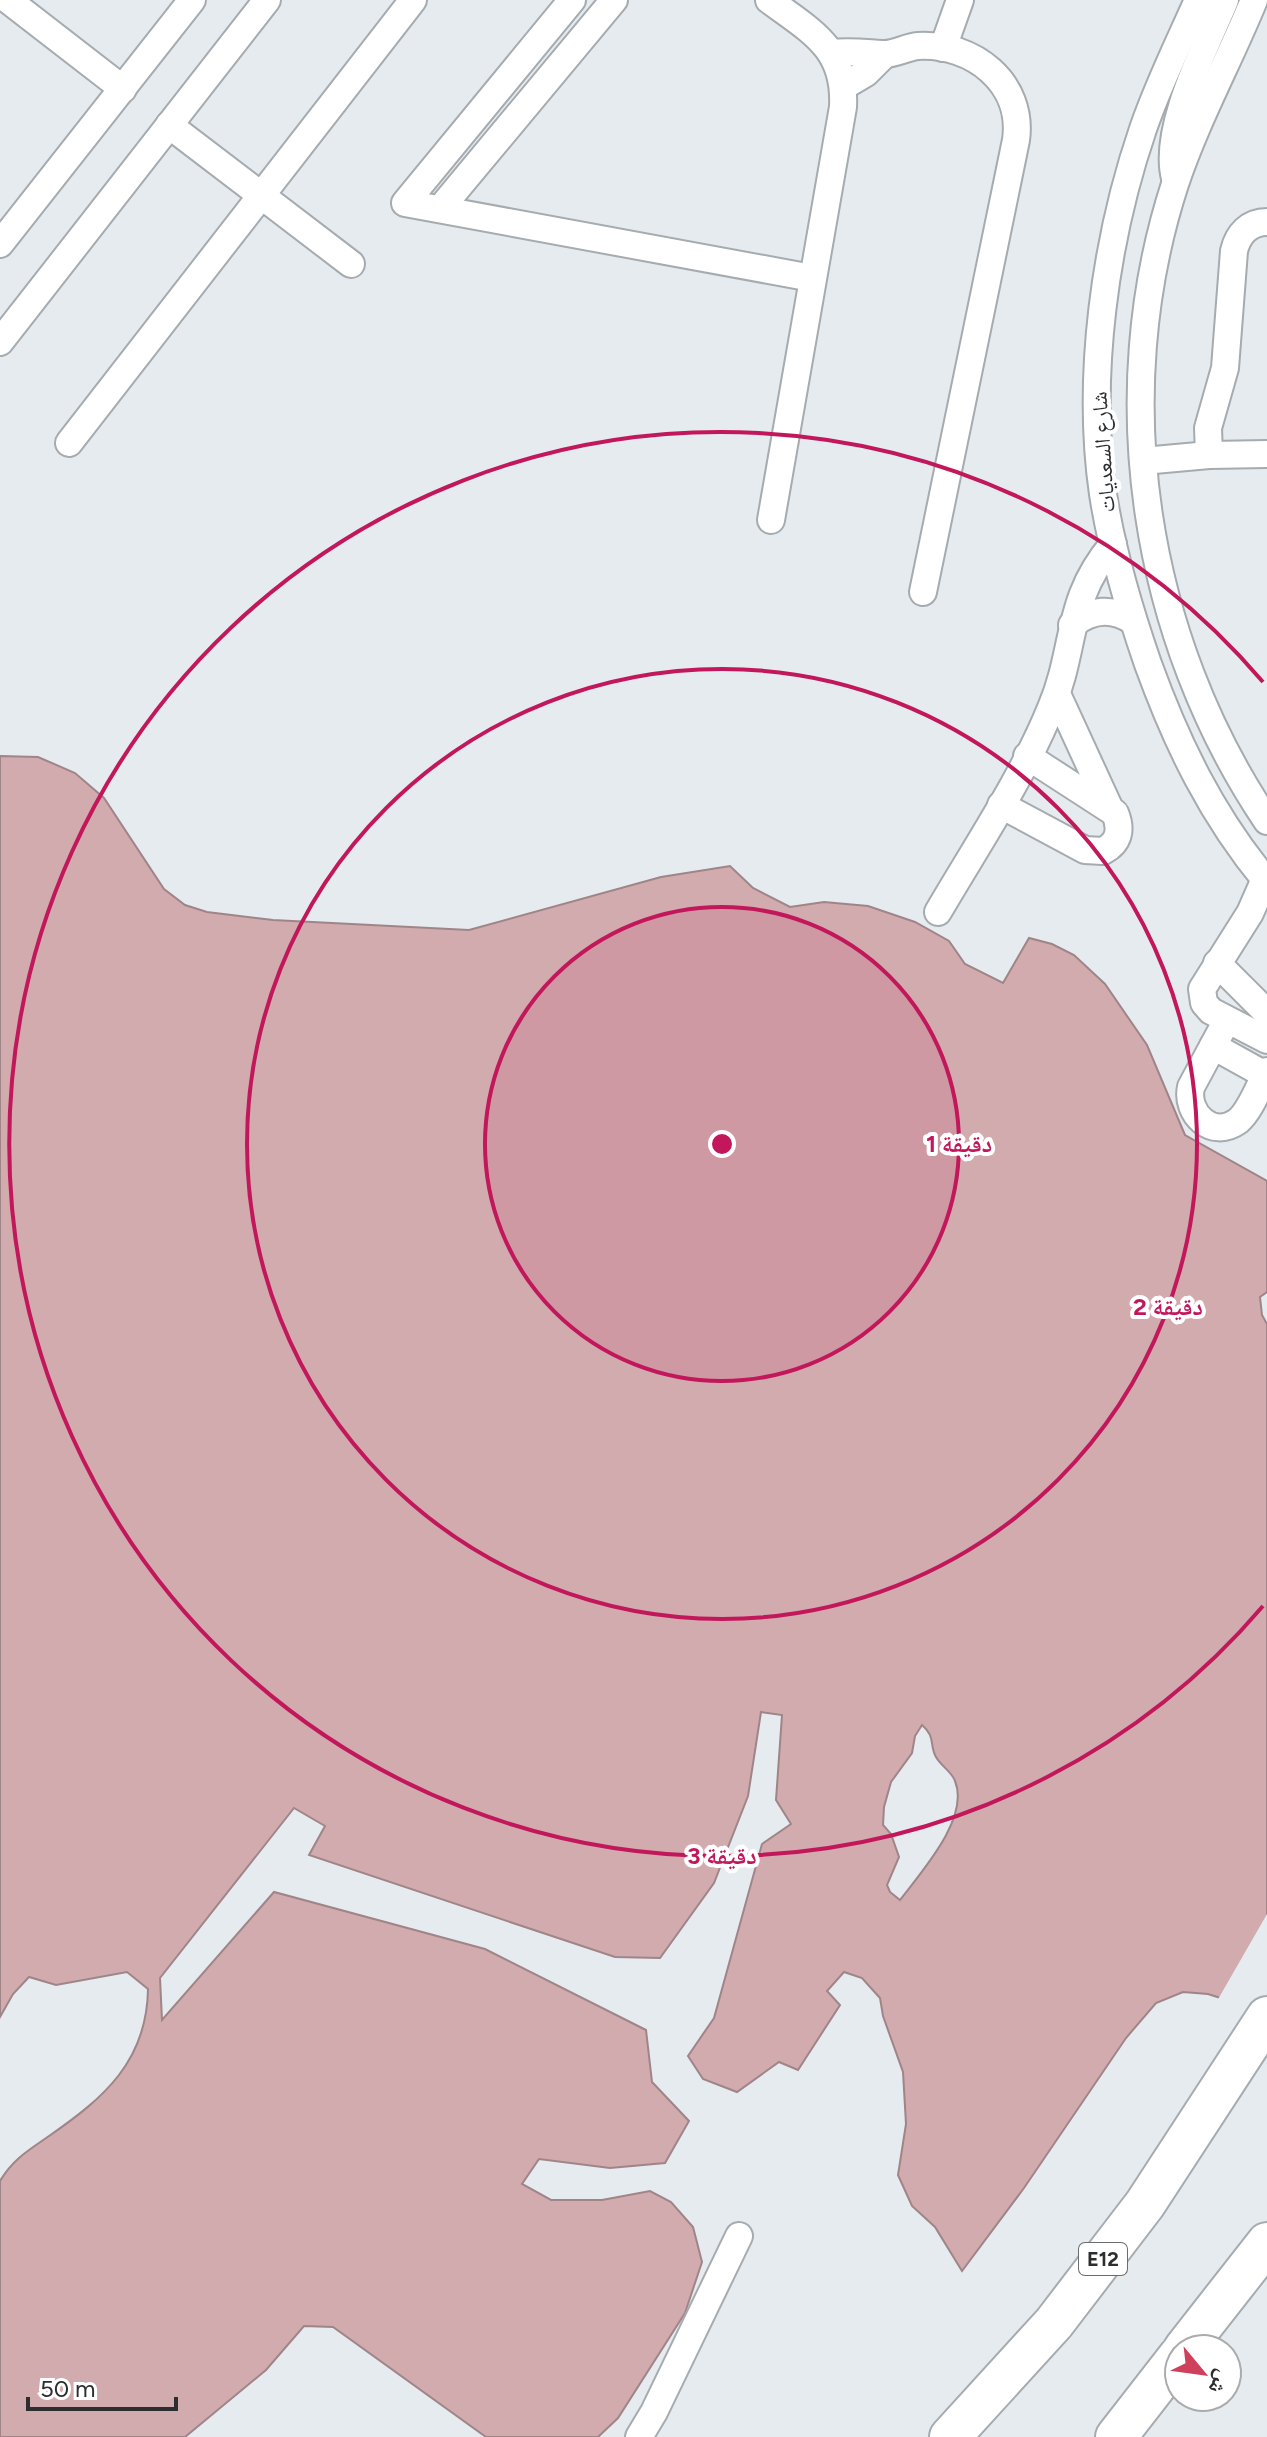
<svg xmlns="http://www.w3.org/2000/svg" width="1267" height="2437" font-family="Figtree,'Noto Naskh Arabic',sans-serif">
<style>
.water{fill:#d1abae;stroke:#9f8588;stroke-width:2;fill-rule:evenodd}
.pier{fill:#e5ebef}
.lines{fill:none;stroke-linecap:round;stroke-linejoin:round}
.minor-casing{stroke:#a5abaf;stroke-width:30}
.highway-casing{stroke:#a5abaf;stroke-width:44}
.minor{stroke:#fff;stroke-width:26}
.highway{stroke:#fff;stroke-width:40}
.ring{fill:none;stroke:#c2185b;stroke-width:4}
.labels{text-anchor:middle;dominant-baseline:central;stroke-width:8;stroke-linejoin:round;paint-order:stroke}
.shield{fill:#fff;stroke:#6b6c6d;stroke-width:2}
.shield-label{font-size:20px;font-weight:bold;fill:#2b2d2f}
.street-label{font-size:22px;fill:#2b2d2f;stroke:#fff}
.centre{fill:#c2185b;stroke:#fff;stroke-width:4}
.ring-label{font-size:24px;text-anchor:middle;font-weight:bold;fill:#c2185b;stroke:#fff;stroke-width:8;stroke-linejoin:round;paint-order:stroke}
</style>
<rect width="100%" height="100%" fill="#e5ebef"/>
<path class="water" d="M0 756 38 757 75 773 104 798 164 889 185 905 207 912 273 920 469 930 661 877 730 866 753 888 790 907 824 902 868 906 915 922 949 941 965 964 1003 983 1029 938 1052 944 1074 955 1105 984 1147 1045 1185 1135 1267 1181V1292L1260 1297 1262 1315 1267 1324V2022L1233 2002 1208 1994 1183 1992 1156 2003 1126 2038 1024 2188 962 2271 935 2227 912 2206 898 2175 906 2124 903 2072 883 2016 880 1998 862 1978 844 1972 827 1991 840 2005 798 2070 779 2062 737 2092 703 2079 688 2056 714 2018 762 1844 791 1824 776 1800 782 1715 761 1712 748 1796 714 1883 660 1958 615 1957 309 1855 325 1826 294 1808 160 1978 162 2020 274 1892 485 1949 646 2030 652 2082 689 2121 665 2163 610 2168 539 2159 522 2184 551 2200H602L650 2191 671 2202 693 2227 702 2262 685 2313 618 2418 598 2437H486L333 2327 304 2326 266 2370 185 2437H0V2181C13 2159 29 2150 49 2136 104 2098 147 2061 148 1989L127 1972 56 1985 29 1977 13 1994 0 2017ZM922 1725C936 1737 929 1744 936 1757 941 1766 952 1772 955 1781 970 1818 922 1871 900 1900L890 1892 887 1885 899 1857 891 1834 883 1825 884 1807 891 1782 912 1753 915 1736Z"/>
<polygon class="pier" points="1267,1914 1267,2026 1231,2006 1217,2001"/>
<g class="lines">
<defs>
<g id="minor">
<polyline points="8,0 123,89"/>
<polyline points="572,0 405,203 812,278"/>
<path d="M769 0C812 32 846 48 843 107L771 520"/>
<path d="M1198 0C1179 43 1158 85 1143 129 1105 240 1086 377 1103 494 1112 552 1129 609 1148 664 1177 744 1212 816 1267 882"/>
<path d="M1254 0C1229 61 1196 121 1175 184 1106 396 1143 637 1267 821"/>
<polyline points="943,48 960,0"/>
<path d="M832 53C850 51 865 53 882 54 894 55 906 47 918 46 973 43 1024 83 1016 140L923 592"/>
<polyline points="844,86 866,73 885,54"/>
<polyline points="169,125 351,264"/>
<path d="M1175 178C1162 130 1206 46 1225 0"/>
<polyline points="440,209 614,0"/>
<polyline points="0,244 192,0"/>
<polyline points="0,342 267,0"/>
<polyline points="69,443 413,0"/>
<path d="M1209 455 1208 428 1225 368 1234 251C1238 234 1249 222 1267 222"/>
<polyline points="1143,461 1209,455 1267,454"/>
<path d="M1072 625C1091 609 1112 607 1133 621"/>
<polyline points="1057,694 1109,807"/>
<path d="M1001 805 1085 850 1103 851C1119 843 1122 830 1115 813L1027 756"/>
<polyline points="1265,879 1250,913 1202,989 1204,1003 1211,1011 1267,1040"/>
<path d="M938 912C976 847 1023 777 1051 708 1077 646 1065 601 1113 544"/>
<polyline points="1217,963 1267,1013"/>
<path d="M1227 1020 1191 1087C1185 1113 1212 1140 1238 1121 1251 1110 1259 1086 1267 1071"/>
<polyline points="1213,1046 1267,1076"/>
<polyline points="639,2437 654,2412 739,2236"/>
</g>
<g id="highway">
<polyline points="1184,2349 1267,2243"/>
<polyline points="950,2437 1054,2323 1145,2204 1267,2017"/>
<polyline points="1116,2437 1179,2356"/>
</g>
</defs>
<use href="#minor" class="minor-casing"/>
<use href="#highway" class="highway-casing"/>
<use href="#minor" class="minor"/>
<use href="#highway" class="highway"/>
</g>
<circle cx="722" cy="1144" r="237" fill="#c2185b" fill-opacity=".12"/>
<g class="ring">
<circle cx="722" cy="1144" r="237"/>
<circle cx="722" cy="1144" r="475"/>
<path d="M1263 1606A712 712 0 1 1 1263 682"/>
</g>
<g class="labels">
<rect class="shield" x="1079" y="2243" width="48" height="32" rx="6"/>
<g class="shield-label">
<text x="1103" y="2259">E12</text>
</g>
<g class="street-label">
<text transform="translate(1103 452) rotate(-94)">شارع السعديات</text>
</g>
</g>
<circle cx="722" cy="1144" r="12" class="centre"/>
<g class="ring-label">
<text x="959" y="1152">1 دقيقة</text>
<text x="1168" y="1315">2 دقيقة</text>
<text x="722" y="1864">3 دقيقة</text>
</g>
<g transform="translate(1203 2373) rotate(119)"><circle r="38" fill="#ffffff" stroke="#aaabac" stroke-width="2"/>
<path d="M0-6L14 30L0 20L-14 30Z" fill="#cf405d"/>
<text y="-12" font-size="22" font-weight="bold" text-anchor="middle" fill="#2b2d2f">ش</text>
</g>
<path d="M28 2397v12h148v-12" fill="none" stroke="#2b2d2f" stroke-width="4"/>
<text x="40" y="2397" font-size="24" fill="#2b2d2f" stroke="#ffffff" stroke-width="6" paint-order="stroke">50 m</text>
</svg>
